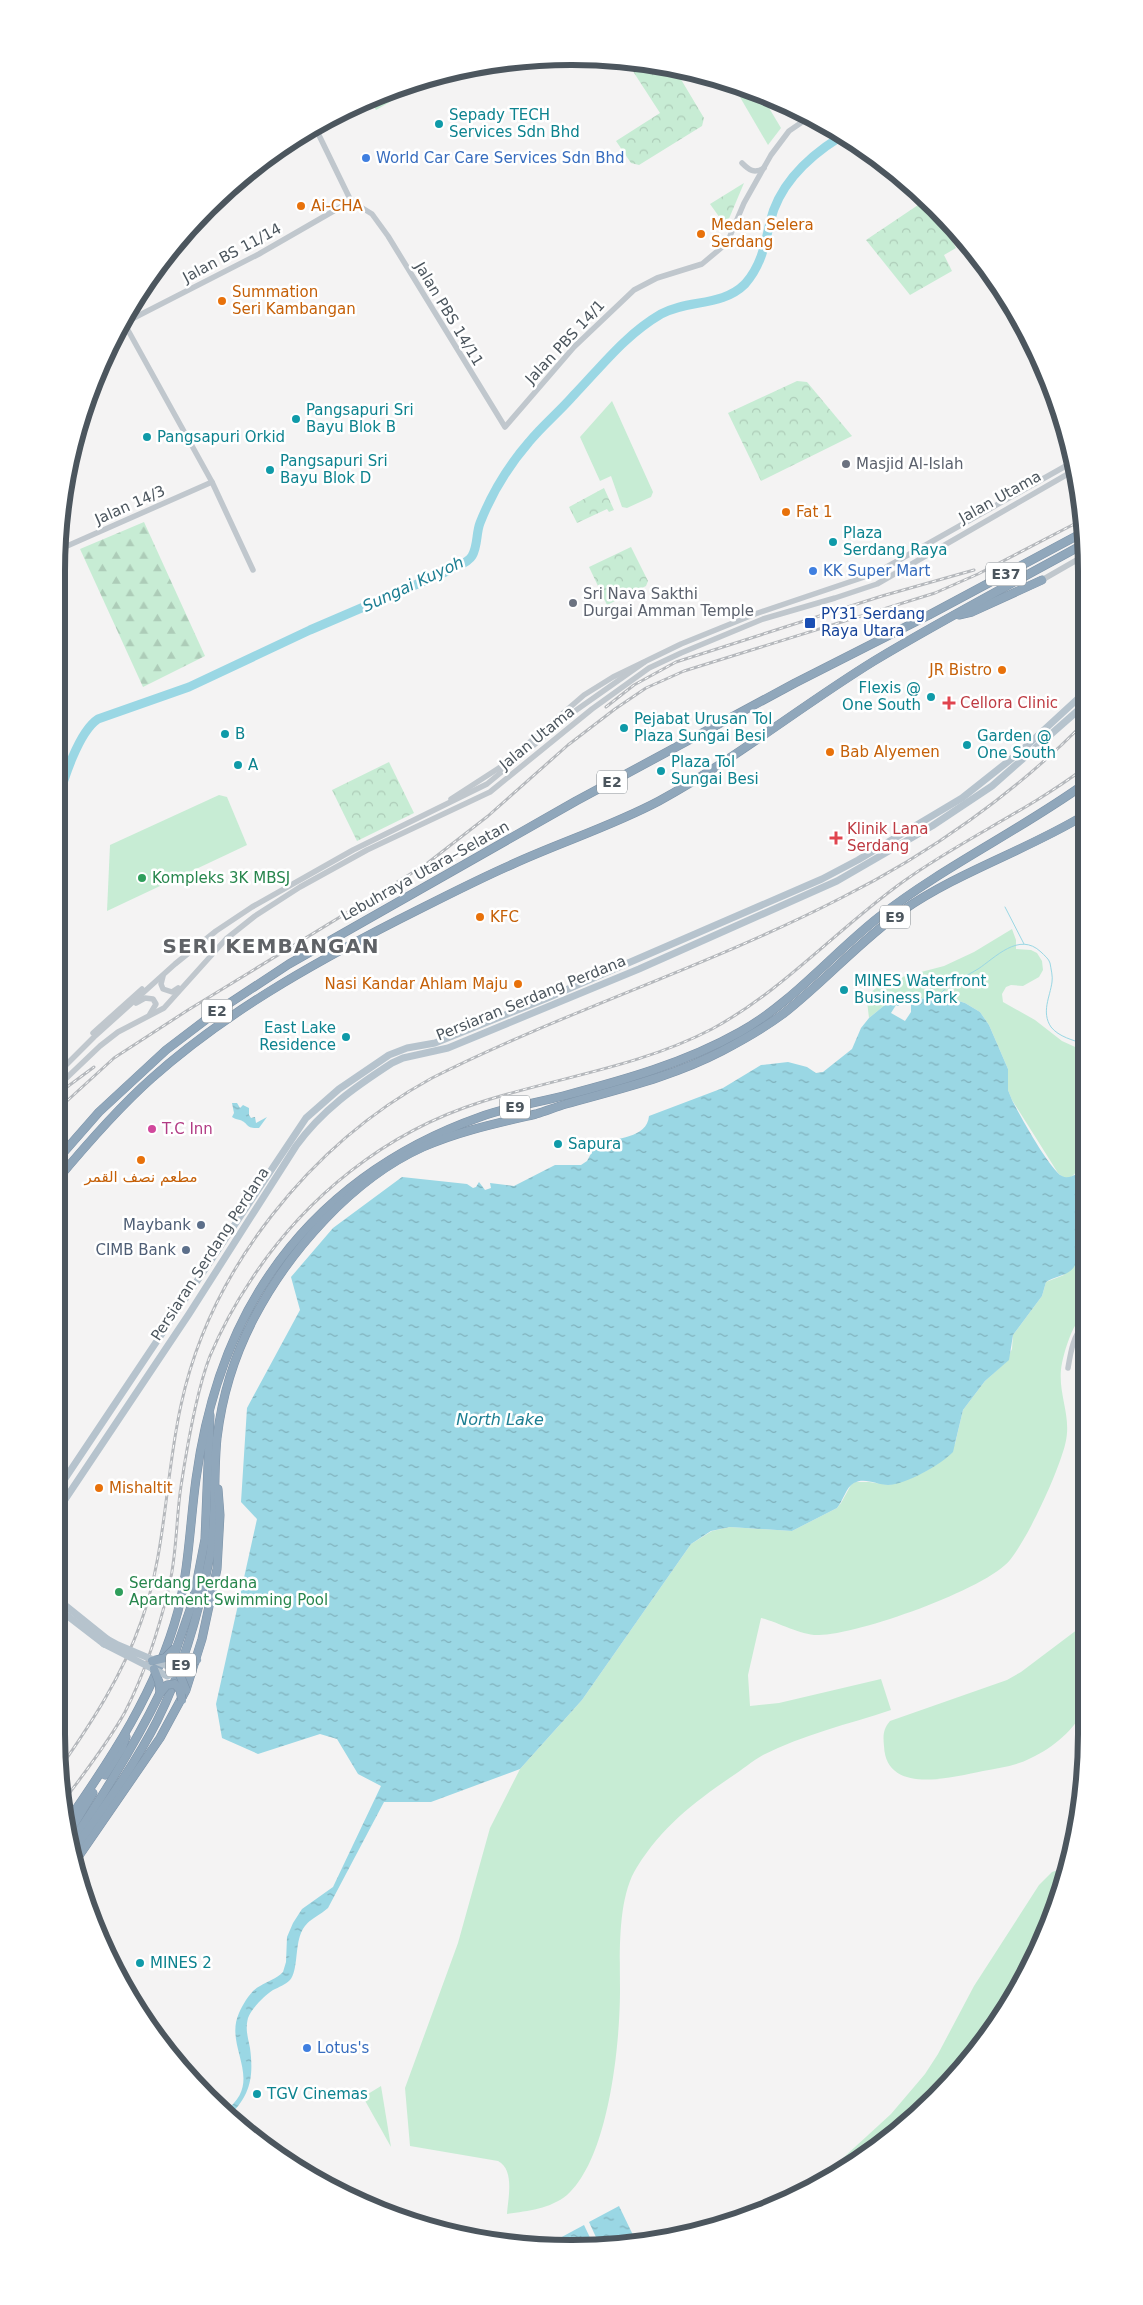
<svg xmlns="http://www.w3.org/2000/svg" width="1143" height="2305" font-family="'DejaVu Sans',Vazirmatn,sans-serif">
<style>
.green{fill:#c7ecd4}
.forest{fill:url(#forest-firs)}
.park{fill:url(#park-crowns)}
.water{fill:url(#water-ripples)}
.pier{fill:#f4f3f3}
.lines{fill:none;stroke-linecap:round;stroke-linejoin:round}
.stream{stroke:#9ad7e4;stroke-width:1}
.river{stroke:#9ad7e4;stroke-width:9}
.highway-casing{stroke:#7c92a7;stroke-width:9}
.minor{stroke:#c0c7cd;stroke-width:5.5}
.major{stroke:#b6c3cd;stroke-width:7}
.highway{stroke:#90a7bb;stroke-width:8}
.rail-casing{stroke:#b5b8bc;stroke-width:3}
.rail{stroke:#fff;stroke-width:1;stroke-dasharray:4;stroke-linecap:butt}
.highway-bridge-casing{stroke:#7c92a7;stroke-width:9;stroke-linecap:butt}
.major-bridge{stroke:#b6c3cd;stroke-width:7}
.highway-bridge{stroke:#90a7bb;stroke-width:8}
.culture-dot{fill:#0f9aa8;stroke:#fff;stroke-width:2}
.shop-dot{fill:#3f7fe0;stroke:#fff;stroke-width:2}
.food-dot{fill:#e8710a;stroke:#fff;stroke-width:2}
.worship-dot{fill:#6b7280;stroke:#fff;stroke-width:2}
.transit-dot{fill:#1a4fb4;stroke:#fff;stroke-width:2}
.health-dot{fill:#e0444e;stroke:#fff;stroke-width:2}
.leisure-dot{fill:#2e9e5b;stroke:#fff;stroke-width:2}
.hotel-dot{fill:#d1479c;stroke:#fff;stroke-width:2}
.service-dot{fill:#5c6f8a;stroke:#fff;stroke-width:2}
.labels{text-anchor:middle;dominant-baseline:central;stroke-width:5;stroke-linejoin:round;paint-order:stroke}
.shield{fill:#fff;stroke:#82898e;stroke-width:1}
.shield-label{font-size:14px;font-weight:bold;fill:#4c565e}
.culture-label{font-size:15px;fill:#0d838f;stroke:#fff;text-anchor:start}
.shop-label{font-size:15px;fill:#366cbe;stroke:#fff;text-anchor:start}
.food-label{font-size:15px;fill:#c56008;stroke:#fff;text-anchor:start}
.street-label{font-size:15px;fill:#4c565e;stroke:#fff}
.worship-label{font-size:15px;fill:#5b616d;stroke:#fff;text-anchor:start}
.transit-label{font-size:15px;fill:#164399;stroke:#fff;text-anchor:start}
.health-label{font-size:15px;fill:#be3a42;stroke:#fff;text-anchor:start}
.leisure-label{font-size:15px;fill:#27864d;stroke:#fff;text-anchor:start}
.hotel-label{font-size:15px;fill:#b23c85;stroke:#fff;text-anchor:start}
.service-label{font-size:15px;fill:#4e5e75;stroke:#fff;text-anchor:end}
.water-label{font-size:16px;font-style:italic;fill:#1c7e92;stroke:#fff}
.district-label{font-size:20px;font-weight:bold;letter-spacing:1px;fill:#606367;stroke:#fff}
.rim{fill:none;stroke:#4c565e;stroke-width:6}
</style>
<defs>
<pattern id="forest-firs" width="22" height="20" patternUnits="userSpaceOnUse" patternTransform="scale(1.25)"><rect width="22" height="20" fill="#c7ecd4"/><path d="M5 1l3.5 6h-7zM16 11l3.5 6h-7z" fill="#adccb8"/></pattern>
<pattern id="park-crowns" width="20" height="18" patternUnits="userSpaceOnUse" patternTransform="scale(1.25)"><rect width="20" height="18" fill="#c7ecd4"/><path d="M2 6a3 3 0 1 1 6 0M12 15a3 3 0 1 1 6 0" fill="none" stroke="#adccb8"/></pattern>
<pattern id="water-ripples" width="26" height="14" patternUnits="userSpaceOnUse" patternTransform="scale(1.25)"><rect width="26" height="14" fill="#9ad7e4"/><path d="M2 4q2-2 4 0t4 0M15 11q2-2 4 0t4 0" fill="none" stroke="#80b1bc"/></pattern>
</defs>
<rect width="100%" height="100%" fill="#f4f3f3"/>
<g class="green">
<polygon points="745,88 760,93 781,128 768,145 737,92"/>
<polygon points="612,401 653,492 651,497 627,508 622,507 611,476 600,481 580,437"/>
<polygon points="219,795 227,797 247,845 107,911 110,845"/>
<path d="M1012 929 1016 940V949L1031 950 1037 953 1042 961 1043 970 1039 977 1023 986 1011 985 1006 987 1002 994 1003 1002 1035 1020 1062 1041 1084 1051 1085 1163C1076 1168 1072 1187 1058 1173L1012 1100 1008 1090V1069L989 1025 980 1012 965 1003 949 998 925 999 914 996 886 1004 869 1018 867 1001 869 994 883 982 944 966 974 952Z"/>
<path d="M1085 1237C1085 1256 1088 1290 1085 1308 1084 1313 1078 1319 1076 1324 1069 1336 1065 1350 1062 1363 1056 1393 1073 1415 1065 1445 1057 1475 1029 1536 1010 1560 987 1589 857 1635 819 1635 802 1636 778 1622 761 1618L748 1675 750 1706 779 1703 881 1679 891 1710C849 1724 802 1735 763 1755 752 1761 742 1770 731 1777 693 1803 662 1827 637 1867 617 1898 620 1955 620 1990 620 2044 609 2158 567 2195 550 2209 527 2211 507 2214 508 2198 515 2170 498 2161L410 2146 405 2088 458 1943 490 1828 520 1769 582 1700 691 1544 712 1531 730 1527 792 1531 837 1508 841 1503 851 1485 855 1482H869L889 1485 911 1478 928 1470 955 1444 963 1410 985 1381 1005 1363 1012 1349 1013 1335 1042 1296 1046 1282 1064 1275Z"/>
<path d="M1086 1623C1086 1636 1089 1699 1086 1707 1075 1729 1053 1748 1031 1758 1016 1766 999 1768 983 1771 953 1777 886 1796 884 1746 883 1736 883 1729 890 1721L1007 1680 1021 1672Z"/>
<polygon points="1067,1867 1047,1931 1000,2020 959,2073 885,2142 834,2174 831,2169 891,2114 925,2074 938,2054 974,1986 1039,1885 1052,1872"/>
<polygon points="381,2086 391,2147 363,2097"/>
</g>
<g class="forest">
<polygon points="431,78 376,110 369,98 375,95"/>
<polygon points="144,522 205,656 143,687 80,549"/>
</g>
<g class="park">
<polygon points="627,62 673,66 704,118 702,126 639,165 631,163 616,141 660,113"/>
<polygon points="744,183 728,221 720,218 710,204"/>
<polygon points="924,201 938,215 956,248 944,255 952,271 910,295 866,240"/>
<polygon points="797,381 807,382 852,436 761,481 728,413"/>
<polygon points="604,488 614,510 609,512 607,509 577,523 569,507"/>
<polygon points="631,547 648,581 646,586 607,605 589,567"/>
<polygon points="389,762 414,813 357,841 332,790"/>
</g>
<g class="water">
<path d="M903 995 925 999 949 998 965 1003 980 1012 989 1025 1008 1069V1090L1012 1100C1019 1114 1050 1170 1062 1176 1067 1179 1072 1176 1077 1174L1082 1164 1085 1163V1237C1077 1246 1081 1258 1074 1267 1068 1276 1055 1276 1046 1282L1042 1296 1013 1335 1009 1360 985 1381 963 1410 953 1452C942 1464 905 1485 888 1485 877 1485 865 1477 854 1483 846 1487 843 1501 837 1508L792 1531 730 1527 711 1531 691 1544 582 1700 520 1769 431 1802H384L328 1908C318 1917 307 1919 301 1933 295 1947 298 1971 290 1980 285 1985 279 1987 273 1990 265 1995 251 2009 248 2018 245 2030 248 2037 250 2048 254 2078 250 2096 228 2117L224 2112C267 2081 223 2048 239 2013 243 2004 251 1990 260 1986 268 1981 276 1979 283 1972L286 1962 287 1937 293 1923 302 1909 333 1887 381 1786 358 1774 337 1739 320 1734 258 1754 222 1738 216 1704 257 1519 241 1502 247 1408 300 1310 291 1277 333 1228 402 1177 467 1184 473 1188 476 1187 479 1182 485 1190 491 1188 490 1183 514 1186 555 1165H581L587 1161 595 1146 599 1144C616 1137 647 1139 649 1116L723 1088 761 1065 788 1062 807 1067 816 1073 823 1072 852 1049 861 1028 869 1018 886 1004Z"/>
<path d="M232 1103H237L240 1108 243 1105 249 1108V1115L251 1118 255 1117 256 1123 267 1117 259 1128C245 1129 249 1123 240 1120 237 1119 235 1119 232 1117L234 1113Z"/>
<polygon points="619,2206 633,2235 630,2241 619,2245 600,2246 589,2222"/>
<polygon points="584,2225 594,2246 546,2247 545,2246"/>
</g>
<polygon class="pier" points="905,995 914,997 914,1000 911,1000 911,1012 905,1021 891,1013 896,1005 898,1006 907,1000 904,999"/>
<g class="lines">
<g class="stream">
<polyline points="1005,907 1024,944"/>
<path d="M940 999V994C950 983 965 977 978 969 995 958 1019 931 1041 952 1044 955 1049 959 1050 963 1051 969 1053 977 1052 982 1050 997 1041 1012 1051 1027 1059 1037 1073 1040 1084 1044"/>
</g>
<path class="river" d="M56 805C63 782 78 732 98 719L189 687 310 630 450 570C457 566 468 563 472 556 478 546 476 533 480 523 491 495 509 465 529 442 542 426 559 412 573 396 601 367 625 335 661 314 688 299 722 307 745 284 761 266 765 245 770 222 779 184 808 157 840 137"/>
<defs>
<g id="highway">
<polyline points="959,615 972,612 1042,580"/>
<polyline points="56,1161 99,1112 166,1050 216,1012 289,964 576,801 795,683 929,615 1082,533"/>
<path d="M56 1181C86 1145 117 1109 152 1078 225 1013 310 965 398 920 436 901 474 881 513 864 561 842 612 826 659 801 734 760 801 706 874 661 942 620 1013 583 1082 545"/>
<polyline points="178,1644 193,1601 205,1539 210,1415"/>
<polyline points="105,1775 122,1748 126,1737"/>
<path d="M65 1825C111 1759 157 1690 178 1611 189 1567 190 1523 196 1479 206 1406 228 1335 270 1274 321 1199 395 1147 480 1117 507 1107 536 1103 563 1096 624 1080 685 1063 740 1032 792 1003 832 954 879 917 943 867 1017 832 1083 785"/>
<polyline points="67,1836 93,1793"/>
<path d="M69 1846C103 1796 134 1746 160 1693"/>
<path d="M71 1854C101 1811 133 1768 157 1721 183 1669 199 1613 210 1556 217 1518 213 1478 217 1438 222 1396 234 1356 254 1318 289 1251 352 1179 423 1147 459 1131 498 1123 536 1114 546 1111 556 1107 566 1104 619 1089 672 1077 722 1051 743 1040 764 1028 783 1014 824 982 859 942 902 911 958 872 1025 851 1083 816"/>
<polyline points="74,1863 160,1738 186,1690 202,1639 217,1569 220,1515 218,1489"/>
</g>
</defs>
<use href="#highway" class="highway-casing"/>
<g class="minor">
<polyline points="315,127 351,201"/>
<path d="M742 163C749 170 754 174 764 168"/>
<polyline points="351,201 372,214 388,236 505,427 574,347 634,290 657,278 702,264 727,243 744,203 771,155 789,131 808,118"/>
<polyline points="58,550 212,482"/>
<polyline points="253,570 212,482 124,323 259,254 351,201"/>
<polyline points="1042,580 1082,557"/>
<polyline points="451,799 502,766 584,695 613,677 644,662"/>
<polyline points="163,976 161,984 163,989 172,992 178,988"/>
<polyline points="136,1003 145,998 153,999 156,1004 150,1014"/>
<polyline points="93,1033 142,989"/>
<polyline points="56,1075 94,1037 175,964 216,931 252,907 353,850 487,784 575,711 646,661 681,644 755,614 876,573 1071,463"/>
<polyline points="56,1088 100,1046 118,1032 164,1008 226,939 255,916 300,887 367,850 490,792 592,709 649,668 681,653 763,619 835,598 877,584 1073,471"/>
<path d="M1068 1368C1071 1350 1073 1337 1085 1322"/>
</g>
<g class="major">
<polyline points="56,1492 306,1118 339,1089 389,1055 407,1048 435,1043 545,999 822,879 858,860 962,798 1020,752 1083,694"/>
<path d="M56 1513 189 1314 296 1146C322 1110 355 1087 392 1063L403 1058 448 1048 639 969 837 881 932 826 992 786 1083 706"/>
<polyline points="56,1598 107,1639"/>
<polyline points="56,1607 104,1644"/>
</g>
<use href="#highway" class="highway"/>
<defs>
<g id="rail">
<polyline points="606,707 634,685 676,662 882,596 974,570"/>
<polyline points="56,1099 67,1087 94,1067"/>
<polyline points="56,1111 114,1058 188,1010 425,865 488,816 568,745 615,709 646,688 684,671 935,593 978,574 1082,520"/>
<path d="M60 1768C92 1722 122 1676 141 1622 166 1553 165 1477 181 1405 210 1269 311 1144 432 1078 565 1011 709 966 841 898 929 854 1014 794 1083 724"/>
<path d="M63 1802C84 1773 108 1743 125 1712 145 1673 159 1629 169 1587 177 1553 176 1519 181 1486 187 1447 196 1392 210 1356 221 1330 235 1304 251 1280 305 1197 386 1132 481 1102 559 1077 639 1067 712 1029 784 990 838 928 904 881 961 840 1027 811 1083 769"/>
</g>
</defs>
<use href="#rail" class="rail-casing"/>
<use href="#rail" class="rail"/>
<defs>
<g id="highway-bridge">
<polyline points="178,1644 174,1657 179,1666 186,1667 197,1660"/>
<polyline points="152,1661 165,1658 175,1648"/>
<polyline points="170,1667 180,1675 186,1690"/>
<polyline points="154,1669 159,1682 160,1693"/>
<polyline points="160,1693 167,1685 175,1684 180,1690 182,1700"/>
</g>
</defs>
<use href="#highway-bridge" class="highway-bridge-casing"/>
<polyline class="major-bridge" points="104,1644 167,1676 173,1673 170,1667 118,1645 107,1639"/>
<use href="#highway-bridge" class="highway-bridge"/>
</g>
<g class="culture-dot">
<circle cx="439" cy="124" r="5"/>
<circle cx="296" cy="419" r="5"/>
<circle cx="147" cy="437" r="5"/>
<circle cx="270" cy="470" r="5"/>
<circle cx="833" cy="542" r="5"/>
<circle cx="931" cy="697" r="5"/>
<circle cx="624" cy="728" r="5"/>
<circle cx="225" cy="734" r="5"/>
<circle cx="967" cy="745" r="5"/>
<circle cx="238" cy="765" r="5"/>
<circle cx="661" cy="771" r="5"/>
<circle cx="844" cy="990" r="5"/>
<circle cx="346" cy="1037" r="5"/>
<circle cx="558" cy="1144" r="5"/>
<circle cx="140" cy="1963" r="5"/>
<circle cx="257" cy="2094" r="5"/>
</g>
<g class="shop-dot">
<circle cx="366" cy="158" r="5"/>
<circle cx="813" cy="571" r="5"/>
<circle cx="307" cy="2048" r="5"/>
</g>
<g class="food-dot">
<circle cx="301" cy="206" r="5"/>
<circle cx="701" cy="234" r="5"/>
<circle cx="222" cy="301" r="5"/>
<circle cx="786" cy="512" r="5"/>
<circle cx="1002" cy="670" r="5"/>
<circle cx="830" cy="752" r="5"/>
<circle cx="480" cy="917" r="5"/>
<circle cx="518" cy="984" r="5"/>
<circle cx="141" cy="1160" r="5"/>
<circle cx="99" cy="1488" r="5"/>
</g>
<g class="worship-dot">
<circle cx="846" cy="464" r="5"/>
<circle cx="573" cy="603" r="5"/>
</g>
<rect class="transit-dot" x="804" y="617" width="12" height="12" rx="2.5"/>
<g class="health-dot">
<path d="M946.5 695.5h5v5h5v5h-5v5h-5v-5h-5v-5h5z"/>
<path d="M833.5 830.5h5v5h5v5h-5v5h-5v-5h-5v-5h5z"/>
</g>
<g class="leisure-dot">
<circle cx="142" cy="878" r="5"/>
<circle cx="119" cy="1592" r="5"/>
</g>
<circle class="hotel-dot" cx="152" cy="1129" r="5"/>
<g class="service-dot">
<circle cx="201" cy="1225" r="5"/>
<circle cx="186" cy="1250" r="5"/>
</g>
<g class="labels">
<g class="shield">
<rect x="986" y="562.5" width="40" height="23" rx="4"/>
<rect x="597" y="770.5" width="30" height="23" rx="4"/>
<rect x="880" y="905.5" width="30" height="23" rx="4"/>
<rect x="202" y="999.5" width="30" height="23" rx="4"/>
<rect x="500" y="1095.5" width="30" height="23" rx="4"/>
<rect x="166" y="1653.5" width="30" height="23" rx="4"/>
</g>
<g class="shield-label">
<text x="1006" y="574">E37</text>
<text x="612" y="782">E2</text>
<text x="895" y="917">E9</text>
<text x="217" y="1011">E2</text>
<text x="515" y="1107">E9</text>
<text x="181" y="1665">E9</text>
</g>
<g class="culture-label">
<text x="449" y="115">Sepady TECH<tspan x="449" dy="17">Services Sdn Bhd</tspan></text>
<text x="306" y="410">Pangsapuri Sri<tspan x="306" dy="17">Bayu Blok B</tspan></text>
<text x="157" y="437">Pangsapuri Orkid</text>
<text x="280" y="461">Pangsapuri Sri<tspan x="280" dy="17">Bayu Blok D</tspan></text>
<text x="843" y="533">Plaza<tspan x="843" dy="17">Serdang Raya</tspan></text>
<text x="921" y="688" text-anchor="end">Flexis @<tspan x="921" dy="17">One South</tspan></text>
<text x="634" y="719">Pejabat Urusan Tol<tspan x="634" dy="17">Plaza Sungai Besi</tspan></text>
<text x="235" y="734">B</text>
<text x="977" y="736">Garden @<tspan x="977" dy="17">One South</tspan></text>
<text x="671" y="762">Plaza Tol<tspan x="671" dy="17">Sungai Besi</tspan></text>
<text x="248" y="765">A</text>
<text x="854" y="981">MINES Waterfront<tspan x="854" dy="17">Business Park</tspan></text>
<text x="336" y="1028" text-anchor="end">East Lake<tspan x="336" dy="17">Residence</tspan></text>
<text x="568" y="1144">Sapura</text>
<text x="150" y="1963">MINES 2</text>
<text x="267" y="2094">TGV Cinemas</text>
</g>
<g class="shop-label">
<text x="376" y="158">World Car Care Services Sdn Bhd</text>
<text x="823" y="571">KK Super Mart</text>
<text x="317" y="2048">Lotus's</text>
</g>
<g class="food-label">
<text x="311" y="206">Ai-CHA</text>
<text x="711" y="225">Medan Selera<tspan x="711" dy="17">Serdang</tspan></text>
<text x="232" y="292">Summation<tspan x="232" dy="17">Seri Kambangan</tspan></text>
<text x="796" y="512">Fat 1</text>
<text x="992" y="670" text-anchor="end">JR Bistro</text>
<text x="840" y="752">Bab Alyemen</text>
<text x="490" y="917">KFC</text>
<text x="508" y="984" text-anchor="end">Nasi Kandar Ahlam Maju</text>
<text x="141" y="1177" text-anchor="middle">مطعم نصف القمر</text>
<text x="109" y="1488">Mishaltit</text>
</g>
<g class="street-label">
<text transform="translate(232 253) rotate(-28)">Jalan BS 11/14</text>
<text transform="translate(449 314) rotate(59)">Jalan PBS 14/11</text>
<text transform="translate(565 342) rotate(-47)">Jalan PBS 14/1</text>
<text transform="translate(1000 497) rotate(-29)">Jalan Utama</text>
<text transform="translate(130 505) rotate(-24)">Jalan 14/3</text>
<text transform="translate(537 738) rotate(-39)">Jalan Utama</text>
<text transform="translate(425 871) rotate(-29)">Lebuhraya Utara–Selatan</text>
<text transform="translate(531 998) rotate(-22)">Persiaran Serdang Perdana</text>
<text transform="translate(210 1254) rotate(-57)">Persiaran Serdang Perdana</text>
</g>
<g class="worship-label">
<text x="856" y="464">Masjid Al-Islah</text>
<text x="583" y="594">Sri Nava Sakthi<tspan x="583" dy="17">Durgai Amman Temple</tspan></text>
</g>
<g class="transit-label">
<text x="821" y="614">PY31 Serdang<tspan x="821" dy="17">Raya Utara</tspan></text>
</g>
<g class="health-label">
<text x="960" y="703">Cellora Clinic</text>
<text x="847" y="829">Klinik Lana<tspan x="847" dy="17">Serdang</tspan></text>
</g>
<g class="leisure-label">
<text x="152" y="878">Kompleks 3K MBSJ</text>
<text x="129" y="1583">Serdang Perdana<tspan x="129" dy="17">Apartment Swimming Pool</tspan></text>
</g>
<g class="hotel-label">
<text x="162" y="1129">T.C Inn</text>
</g>
<g class="service-label">
<text x="191" y="1225">Maybank</text>
<text x="176" y="1250">CIMB Bank</text>
</g>
<g class="water-label">
<text transform="translate(413 584) rotate(-25)">Sungai Kuyoh</text>
<text x="500" y="1419">North Lake</text>
</g>
<g class="district-label">
<text x="271" y="946">SERI KEMBANGAN</text>
</g>
</g>
<path d="M0 0H1143V2305H0ZM571 65H572A506 506 0 0 1 1078 571V1734A506 506 0 0 1 572 2240H571A506 506 0 0 1 65 1734V571A506 506 0 0 1 571 65Z" fill="#fff" fill-rule="evenodd"/>
<path class="rim" d="M571 65H572A506 506 0 0 1 1078 571V1734A506 506 0 0 1 572 2240H571A506 506 0 0 1 65 1734V571A506 506 0 0 1 571 65Z"/>
</svg>
